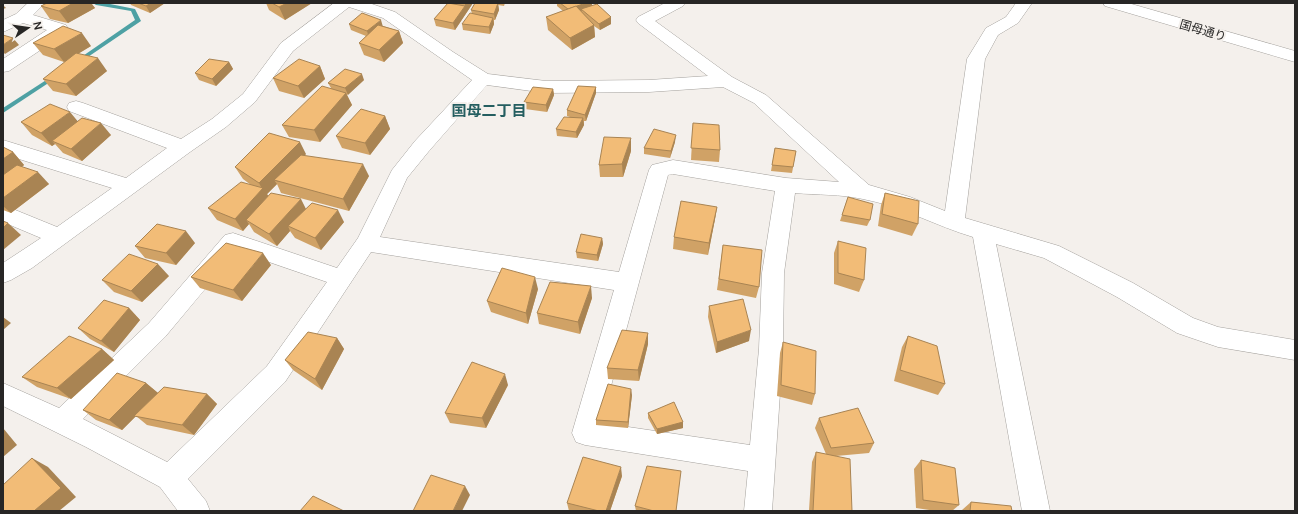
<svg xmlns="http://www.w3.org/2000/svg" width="1298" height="514" font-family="Manrope,'Noto Sans JP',sans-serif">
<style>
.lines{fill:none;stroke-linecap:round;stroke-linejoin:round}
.stream{fill:#4ea1a4;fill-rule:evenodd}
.minor-casing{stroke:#a4a19d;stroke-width:1}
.primary-casing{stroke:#a4a19d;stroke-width:1}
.minor{fill:#fff;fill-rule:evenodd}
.primary{fill:#fff;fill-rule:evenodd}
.wall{fill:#d0a266}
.shaded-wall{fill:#a98453}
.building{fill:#f2bc77;stroke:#a98453}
.labels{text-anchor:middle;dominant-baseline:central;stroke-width:4;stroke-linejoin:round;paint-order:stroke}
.far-street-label{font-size:12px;fill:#272625;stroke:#f4f0ec}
.neighbourhood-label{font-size:15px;font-weight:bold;fill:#245e60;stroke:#f4f0ec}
</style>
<rect width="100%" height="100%" fill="#f4f0ec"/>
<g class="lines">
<g class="stream">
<polygon points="93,3 105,3 135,9 141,21 79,63 77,62 77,60 135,20 131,11 96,5"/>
<polygon points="54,75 57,77 56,78 3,113 3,108"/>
</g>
<defs>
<g id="minor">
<polygon points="28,3 45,3 33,15 66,25 68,29 66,33 9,71 3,72 3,59 47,30 23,23 3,32 3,20 16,14"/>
<path d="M334 3H369L395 12 453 52 488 74 546 81 649 80 708 76 638 23 636 20 638 17 665 3H685L683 6 655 21 732 77 766 95 869 185 910 197 945 211 967 59 986 28 1006 17 1016 3H1032L1018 23 998 35 985 59 965 218 1059 246 1133 283 1193 318 1218 327 1295 340V360L1218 347 1177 333 1117 297 1044 258 996 244 1050 511H1022L973 237C936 226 901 206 863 199 841 194 817 195 795 193L784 273 783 349 772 511H744L748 471 585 445 576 442 572 433 614 290 371 252 285 382 188 479 206 501 210 511H178L160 487 86 447 3 406V383L59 408 149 323 225 235 233 233 337 268 358 238 392 170 415 141 472 80 383 18 349 7 293 51 255 102 226 127 190 152 32 268 11 280 3 283V263L41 238 3 222V205L57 227 112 188 3 154V140L126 178 167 148 69 111 67 107 69 103 76 101 83 103 181 139 212 119 243 94 281 43ZM487 85 546 93 649 92 723 87 754 103 839 182 786 178 673 160 652 165 649 170 619 272 380 237 407 178 429 151ZM673 174 775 191 762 273 759 349 750 445 601 423 668 175ZM237 251 327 282 267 366 167 462 83 419 165 337Z"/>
</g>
<polygon id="primary" points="1103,3 1128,3 1295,51 1295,62 1105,6"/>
</defs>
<use href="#minor" class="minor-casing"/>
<use href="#primary" class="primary-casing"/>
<use href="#minor" class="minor"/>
<use href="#primary" class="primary"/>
</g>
<g class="wall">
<polygon points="47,3 91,3 95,8 68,23 50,19 41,6"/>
<polygon points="130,3 165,3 150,13 131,5"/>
<polygon points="266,3 312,3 285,20 269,10"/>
<polygon points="448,3 473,3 455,30 436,26 434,19"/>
<polygon points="475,3 505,3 504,6 498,5 499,10 495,20 494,20 494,24 490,34 463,30 462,24 472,14 471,10"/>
<polygon points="557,3 592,3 592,6 611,17 611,24 600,30 594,26 595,37 572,50 548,30 546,17 563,11 557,6"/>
<polygon points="349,24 383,26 399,31 403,43 384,62 364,55 359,43 366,36 351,30"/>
<polygon points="33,43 91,46 78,54 107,71 76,96 53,91 43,79 68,60 64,62 43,55"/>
<polygon points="229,62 233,69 216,86 199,80 195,73"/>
<polygon points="320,66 325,79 304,98 279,91 273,78"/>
<polygon points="364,80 347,95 352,105 320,142 289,137 282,125 331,88 328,83"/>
<polygon points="596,87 596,93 586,121 584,121 584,125 577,138 557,136 556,129 570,117 567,116 567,110"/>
<polygon points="553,89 554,95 547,112 525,109 524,102"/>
<polygon points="385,116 390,129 370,155 342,148 336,136"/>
<polygon points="77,121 111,135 82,161 63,153 55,144 52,146 32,135 21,122"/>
<polygon points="693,123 720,150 719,162 691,160"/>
<polygon points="675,142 670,158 644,154 644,148"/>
<polygon points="3,147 13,152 24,165 22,167 49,184 11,213 3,210"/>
<polygon points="775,148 796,151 792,173 771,171"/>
<polygon points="631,151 623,177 600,177 599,165"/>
<polygon points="306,154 304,156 369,176 349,211 281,193 277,184 267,194 268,196 344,222 321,250 295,238 290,231 277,246 254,232 249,224 243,231 217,220 208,208 251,185 243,179 235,167"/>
<polygon points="885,193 918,224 912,236 878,226 881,205"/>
<polygon points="848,197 870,220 867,226 840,221"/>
<polygon points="717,207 715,219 708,255 673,249 674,237"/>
<polygon points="602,238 603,244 598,261 577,258 576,252"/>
<polygon points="838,241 864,280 859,292 834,284 834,253"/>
<polygon points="195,243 176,265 145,258 135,246"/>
<polygon points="723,245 759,287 756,298 717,290"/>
<polygon points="271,265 242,301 200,288 191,277"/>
<polygon points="169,276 142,302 114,292 102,280"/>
<polygon points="538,289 528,324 491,312 487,301"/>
<polygon points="592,298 580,334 539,324 537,313"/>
<polygon points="709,306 749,341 716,353 708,317"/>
<polygon points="129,308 140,320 114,352 90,339 78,328"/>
<polygon points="648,333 648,344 639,381 608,379 607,368"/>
<polygon points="908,336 945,384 938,395 894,381 902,347"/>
<polygon points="337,338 344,349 322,390 293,370 285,360"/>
<polygon points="783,342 815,394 812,405 777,396 780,353"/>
<polygon points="102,349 114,360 71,399 37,387 22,377"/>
<polygon points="146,383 158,393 207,394 217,404 194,435 147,425 136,416 122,430 96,420 83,410"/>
<polygon points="508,385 486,428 450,423 445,413"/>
<polygon points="632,395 628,428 596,425 596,420"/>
<polygon points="648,413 683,422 683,428 657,434 648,418"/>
<polygon points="819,418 874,443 869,453 836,456 852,511 809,511 812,462 816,452 826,454 815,428"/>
<polygon points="921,460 959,505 952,511 936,511 916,508 914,469"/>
<polygon points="622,476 610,511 569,511 567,503"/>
<polygon points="971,502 1012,511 962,511 962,510"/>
<polygon points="635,506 676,511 636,511"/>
</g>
<g class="shaded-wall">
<polygon points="3,3 6,3 3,5 6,8 3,9"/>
<polygon points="73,3 91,3 95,8 68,23 59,11"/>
<polygon points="151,3 165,3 150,13 146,6"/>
<polygon points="287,3 312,3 285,20 279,7"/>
<polygon points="465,3 473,3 455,30 453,23 465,6"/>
<polygon points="498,3 499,10 495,20 494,14"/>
<polygon points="586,3 592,3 592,7 581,9 582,11 568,16 568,9"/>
<polygon points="611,17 611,24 600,30 599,24"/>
<polygon points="493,18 494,24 490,34 489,27"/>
<polygon points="381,20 383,27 369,38 367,31"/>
<polygon points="594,25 595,37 572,50 570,38"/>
<polygon points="399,31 403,43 384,62 379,50"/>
<polygon points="82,33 91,46 64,62 54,49"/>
<polygon points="13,38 19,45 5,54 3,52 3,45"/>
<polygon points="98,58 107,71 76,96 66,84"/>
<polygon points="229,62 233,69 216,86 212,79"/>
<polygon points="320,66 325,79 304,98 298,86"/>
<polygon points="362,74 364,80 348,95 345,88"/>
<polygon points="596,87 596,93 586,121 585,115"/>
<polygon points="553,89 554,95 547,112 546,105"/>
<polygon points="346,93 352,105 320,142 314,130"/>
<polygon points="70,112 80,124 52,141 55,144 52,146 41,133"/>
<polygon points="385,116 390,129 370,155 365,143"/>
<polygon points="583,118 584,125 577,138 576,132"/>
<polygon points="101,123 111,135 82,161 71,149"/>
<polygon points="676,135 675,142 670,158 671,151"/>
<polygon points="631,138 631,151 623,177 622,164"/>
<polygon points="300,142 306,154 279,182 274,180 277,184 267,194 271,200 246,220 249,224 243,231 235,219 262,189 259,183"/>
<polygon points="13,152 24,165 3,181 3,159"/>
<polygon points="363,164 369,176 349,211 343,199"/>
<polygon points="38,172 49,184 11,213 3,206 3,198"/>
<polygon points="301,199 307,211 288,226 290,231 277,246 269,234"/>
<polygon points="717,207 715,219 708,255 709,243"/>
<polygon points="338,210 344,222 321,250 315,238"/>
<polygon points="8,223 21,235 3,250 3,228"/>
<polygon points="186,231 195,243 176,265 166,253"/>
<polygon points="602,238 603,244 598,261 597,255"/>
<polygon points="263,253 271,265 242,301 233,290"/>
<polygon points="158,264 169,276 142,302 131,291"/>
<polygon points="535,277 538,289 528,324 526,313"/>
<polygon points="591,286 592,298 580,334 578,322"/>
<polygon points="129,308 140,320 114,352 101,341"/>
<polygon points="3,317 11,323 3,330"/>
<polygon points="751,330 749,341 716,353 717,342"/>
<polygon points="648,333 648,344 639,381 638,370"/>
<polygon points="337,338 344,349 322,390 315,379"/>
<polygon points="102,349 114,360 71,399 57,388"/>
<polygon points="505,374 508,385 486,428 482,418"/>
<polygon points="146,383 158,393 134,416 136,416 122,430 109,420"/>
<polygon points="631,389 632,395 628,428 628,422"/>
<polygon points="207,394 217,404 194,435 182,425"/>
<polygon points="683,422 683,428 657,434 657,429"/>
<polygon points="3,428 17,445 3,457"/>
<polygon points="32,458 48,467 76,497 59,511 34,511"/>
<polygon points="621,467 622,476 610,511 606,511"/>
<polygon points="465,486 470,495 462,511 453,511"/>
</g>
<g class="building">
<polygon points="47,3 73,3 59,11 41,6"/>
<polygon points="138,3 151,3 146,6"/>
<polygon points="272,3 287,3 279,7"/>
<polygon points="448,3 465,6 453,23 434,19"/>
<polygon points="475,3 498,3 494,14 471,10"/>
<polygon points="560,3 586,3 568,9"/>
<polygon points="597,4 611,17 599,24 581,9"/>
<polygon points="576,6 594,25 570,38 546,17"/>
<polygon points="362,13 381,20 367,31 349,24"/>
<polygon points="470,13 493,18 489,27 462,24"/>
<polygon points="378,25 399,31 379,50 359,43"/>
<polygon points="63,26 82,33 54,49 33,43"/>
<polygon points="3,35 13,38 3,45"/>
<polygon points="76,53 98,58 66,84 43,79"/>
<polygon points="209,59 229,62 212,79 195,73"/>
<polygon points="299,59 320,66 298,86 273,78"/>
<polygon points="345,69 362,74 345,88 328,83"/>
<polygon points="322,86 346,93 314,130 282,125"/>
<polygon points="578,86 596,87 585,115 567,110"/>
<polygon points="533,87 553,89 546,105 524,102"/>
<polygon points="50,104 70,112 41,133 21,122"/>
<polygon points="361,109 385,116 365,143 336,136"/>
<polygon points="564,117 583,118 576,132 556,129"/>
<polygon points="82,118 101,123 71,149 52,141"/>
<polygon points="693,123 719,125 720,150 691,148"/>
<polygon points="654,129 676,135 671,151 644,148"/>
<polygon points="269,133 300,142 259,183 235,167"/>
<polygon points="604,137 631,138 622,164 599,165"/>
<polygon points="3,147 13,152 3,159"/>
<polygon points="775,148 796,151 793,167 772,165"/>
<polygon points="301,155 363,164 343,199 274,180"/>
<polygon points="17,165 38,172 3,198 3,175"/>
<polygon points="241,182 263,188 235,219 208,208"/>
<polygon points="271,193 301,199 269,234 246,220"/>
<polygon points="885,193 919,201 918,224 882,214"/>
<polygon points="848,197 873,204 870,220 842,215"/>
<polygon points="681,201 717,207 709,243 674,237"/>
<polygon points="312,203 338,210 315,238 288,226"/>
<polygon points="3,221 8,223 3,228"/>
<polygon points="157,224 186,231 166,253 135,246"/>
<polygon points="581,234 602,238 597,255 576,252"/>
<polygon points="838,241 866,248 864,280 838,273"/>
<polygon points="226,243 263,253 233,290 191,277"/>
<polygon points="723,245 762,250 759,287 719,279"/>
<polygon points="129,254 158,264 131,291 102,280"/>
<polygon points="502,268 535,277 526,313 487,301"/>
<polygon points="550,282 591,286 578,322 537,313"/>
<polygon points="743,299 751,330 717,342 709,306"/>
<polygon points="104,300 129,308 101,341 78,328"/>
<polygon points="622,330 648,333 638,370 607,368"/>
<polygon points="308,332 337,338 315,379 285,360"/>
<polygon points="69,336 102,349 57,388 22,377"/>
<polygon points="908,336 937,346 945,384 900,370"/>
<polygon points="783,342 816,351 815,394 781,385"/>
<polygon points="472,362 505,374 482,418 445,413"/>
<polygon points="117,373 146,383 109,420 83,410"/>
<polygon points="608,384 631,389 628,422 596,420"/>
<polygon points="164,387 207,394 182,425 134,416"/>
<polygon points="674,402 683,422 657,429 648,413"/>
<polygon points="858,408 874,443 831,448 819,418"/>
<polygon points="816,452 850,459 852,511 813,511"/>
<polygon points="583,457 621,467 606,511 599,511 567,503"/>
<polygon points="32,458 61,488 34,511 3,511 3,485"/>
<polygon points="921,460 955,468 959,505 923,500"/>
<polygon points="647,466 681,471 676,511 654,511 635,506"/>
<polygon points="431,475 465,486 453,511 413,511"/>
<polygon points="313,496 344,511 300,511"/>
<polygon points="971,502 1011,506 1012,511 970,511"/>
</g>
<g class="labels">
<g class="far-street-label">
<text transform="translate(1203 30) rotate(16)">国母通り</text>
</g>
<g class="neighbourhood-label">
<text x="489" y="110">国母二丁目</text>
</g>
</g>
<rect width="1298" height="514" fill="none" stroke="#272625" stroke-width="8"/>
<g transform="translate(28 28) rotate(77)" stroke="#f4f0ec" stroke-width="3" paint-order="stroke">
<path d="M0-3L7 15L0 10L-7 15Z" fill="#272625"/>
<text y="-6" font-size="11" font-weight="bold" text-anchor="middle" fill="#272625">N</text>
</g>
</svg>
